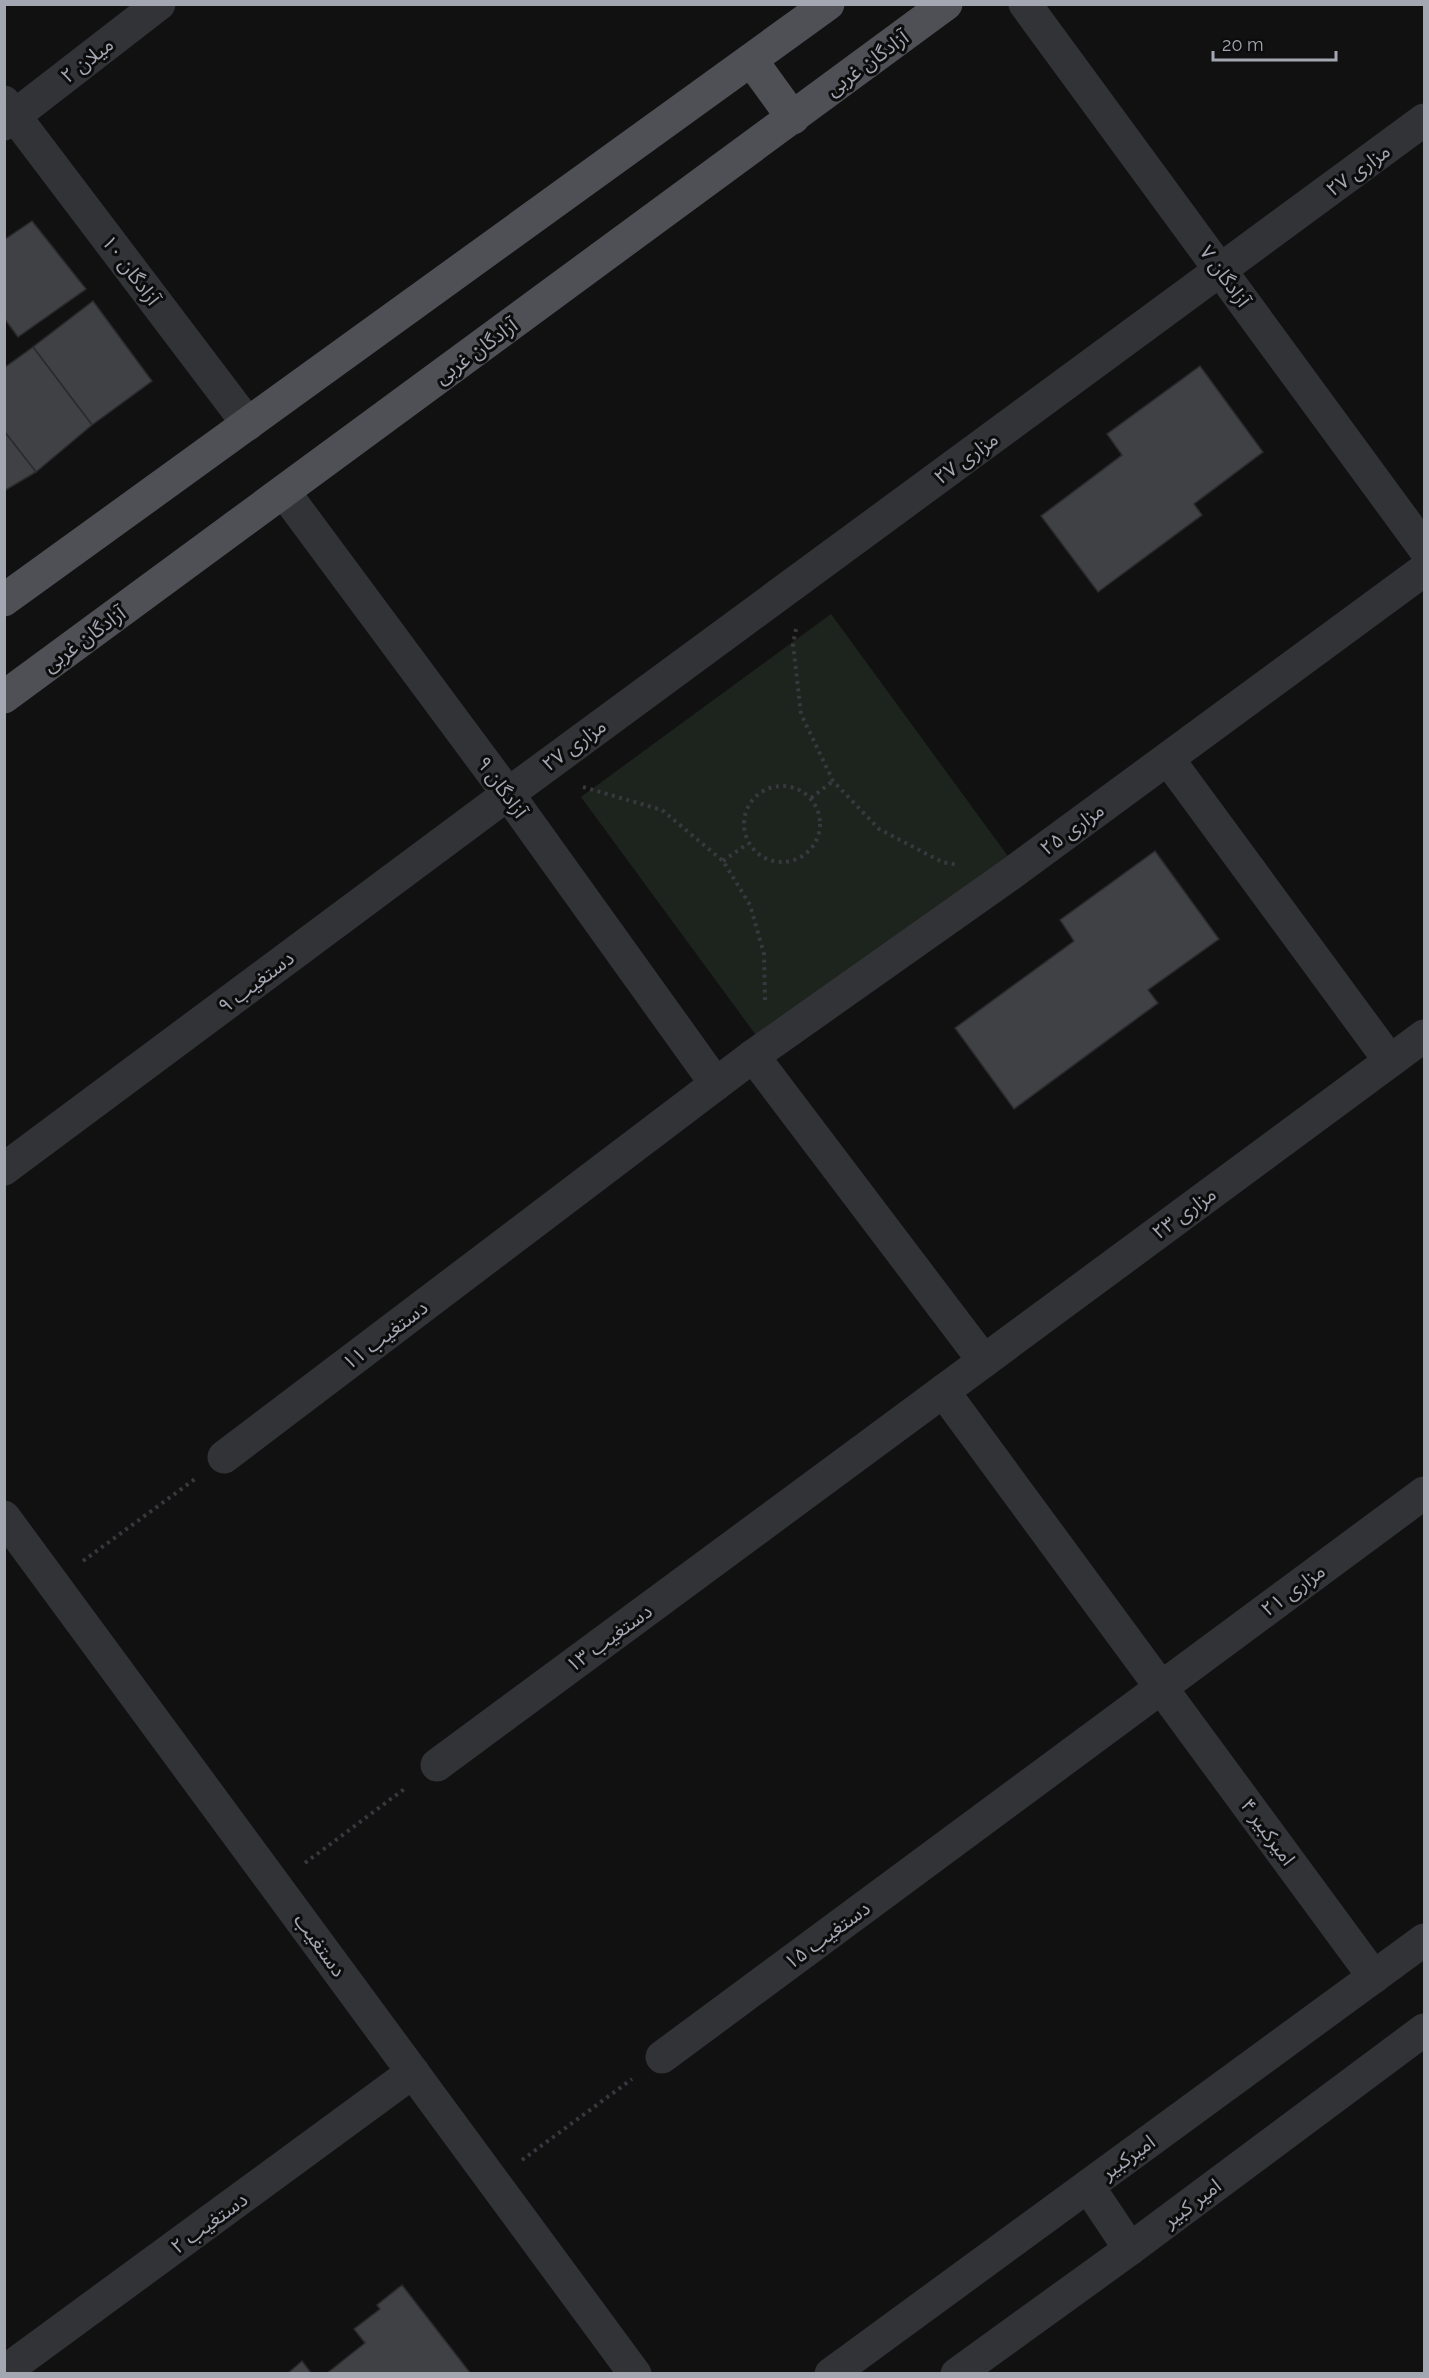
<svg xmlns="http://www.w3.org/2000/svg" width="1429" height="2378" font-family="Raleway,'Noto Sans Arabic',sans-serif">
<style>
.green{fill:#1d241e}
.building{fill:#404145;stroke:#2b2b2e;stroke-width:1.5}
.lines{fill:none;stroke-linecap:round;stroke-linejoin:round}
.path{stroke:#38393e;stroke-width:4;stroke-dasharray:3 4.5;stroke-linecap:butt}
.minor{stroke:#323337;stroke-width:33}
.major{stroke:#4e5055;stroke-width:33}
.labels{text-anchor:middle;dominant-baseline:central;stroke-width:6;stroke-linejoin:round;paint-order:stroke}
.street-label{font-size:20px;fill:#a3a7b2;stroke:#0c0c0d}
</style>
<rect width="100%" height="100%" fill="#111112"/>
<polygon class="green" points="831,614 1010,859 761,1042 581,797"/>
<g class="building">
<polygon points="32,221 86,289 18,337 4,318 4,240"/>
<polygon points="93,301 152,381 92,425 33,347"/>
<polygon points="33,347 92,425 36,472 4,431 4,368"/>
<polygon points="1200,366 1263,452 1194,504 1202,515 1098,592 1041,516 1122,455 1107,434"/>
<polygon points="4,431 36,472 4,491"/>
<polygon points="1155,851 1219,939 1148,990 1158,1003 1014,1109 955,1028 1074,941 1060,920"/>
<polygon points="402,2285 471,2374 326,2374 365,2343 354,2329 380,2309 377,2305"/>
<polygon points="302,2361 312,2374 287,2374"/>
</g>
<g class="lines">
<g class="path">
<polyline points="796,629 793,644 801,714 833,781 879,829 942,862 958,865"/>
<circle cx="782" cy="824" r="38"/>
<polyline points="583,787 662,810 723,861 750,905 764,954 765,1000"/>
<polyline points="811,798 833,781"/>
<polyline points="723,861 747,844"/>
<polyline points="83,1561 195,1479"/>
<polyline points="305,1863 407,1787"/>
<polyline points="522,2160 632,2079"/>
</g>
<g class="minor">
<polyline points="1025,4 1424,548"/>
<polyline points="4,102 248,424"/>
<polyline points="4,124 159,4"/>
<polyline points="284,492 508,794 716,1084"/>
<polyline points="1168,759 1390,1061"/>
<polyline points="753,1056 984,1361"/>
<polyline points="4,1169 508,794 1424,120"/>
<polyline points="943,1391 1374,1977"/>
<polyline points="224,1457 753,1056 1012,873 1424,570"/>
<polyline points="4,1517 635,2374"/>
<polyline points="437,1765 1424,1036"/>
<polyline points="662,2057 1424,1493"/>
<polyline points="1088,2186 1130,2249"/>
<polyline points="4,2372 413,2072"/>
<polyline points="831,2374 1424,1940"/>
<polyline points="957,2374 1130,2249 1424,2030"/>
</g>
<g class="major">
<polyline points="751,60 793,118"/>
<polyline points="4,600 828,4"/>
<polyline points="4,697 946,4"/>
</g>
</g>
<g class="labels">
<g class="street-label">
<text transform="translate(87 60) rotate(-38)">میلان ۲</text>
<text transform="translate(867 63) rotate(-36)">آزادگان غربی</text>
<text transform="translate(1358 170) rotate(-36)">مزاری ۲۷</text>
<text transform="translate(131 270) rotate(53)">آزادگان ۱۰</text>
<text transform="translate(1225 276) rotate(54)">آزادگان ۷</text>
<text transform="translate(476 351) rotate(-36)">آزادگان غربی</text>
<text transform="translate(966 458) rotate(-36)">مزاری ۲۷</text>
<text transform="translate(84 639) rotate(-36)">آزادگان غربی</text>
<text transform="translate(574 745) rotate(-36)">مزاری ۲۷</text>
<text transform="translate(502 787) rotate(54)">آزادگان ۹</text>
<text transform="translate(1072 829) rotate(-36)">مزاری ۲۵</text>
<text transform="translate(256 982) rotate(-37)">دستغیب ۹</text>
<text transform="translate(1184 1213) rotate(-36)">مزاری ۲۳</text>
<text transform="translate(385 1335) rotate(-37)">دستغیب ۱۱</text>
<text transform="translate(1293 1590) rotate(-36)">مزاری ۲۱</text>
<text transform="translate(609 1638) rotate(-36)">دستغیب ۱۳</text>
<text transform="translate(1268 1832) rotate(54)">امیرکبیر ۴</text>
<text transform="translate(827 1935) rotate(-36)">دستغیب ۱۵</text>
<text transform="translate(320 1945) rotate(54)">دستغیب</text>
<text transform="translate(1128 2157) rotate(-36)">امیرکبیر</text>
<text transform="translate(1192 2203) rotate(-37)">امیر کبیر</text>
<text transform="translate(209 2223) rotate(-36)">دستغیب ۲</text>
</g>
</g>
<rect width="1429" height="2378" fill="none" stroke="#a3a7b2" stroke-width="12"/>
<path d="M1213 51v9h123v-9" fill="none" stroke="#a3a7b2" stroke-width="3"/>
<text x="1222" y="51" font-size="18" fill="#a3a7b2" stroke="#0c0c0d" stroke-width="4.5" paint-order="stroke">20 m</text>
</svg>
